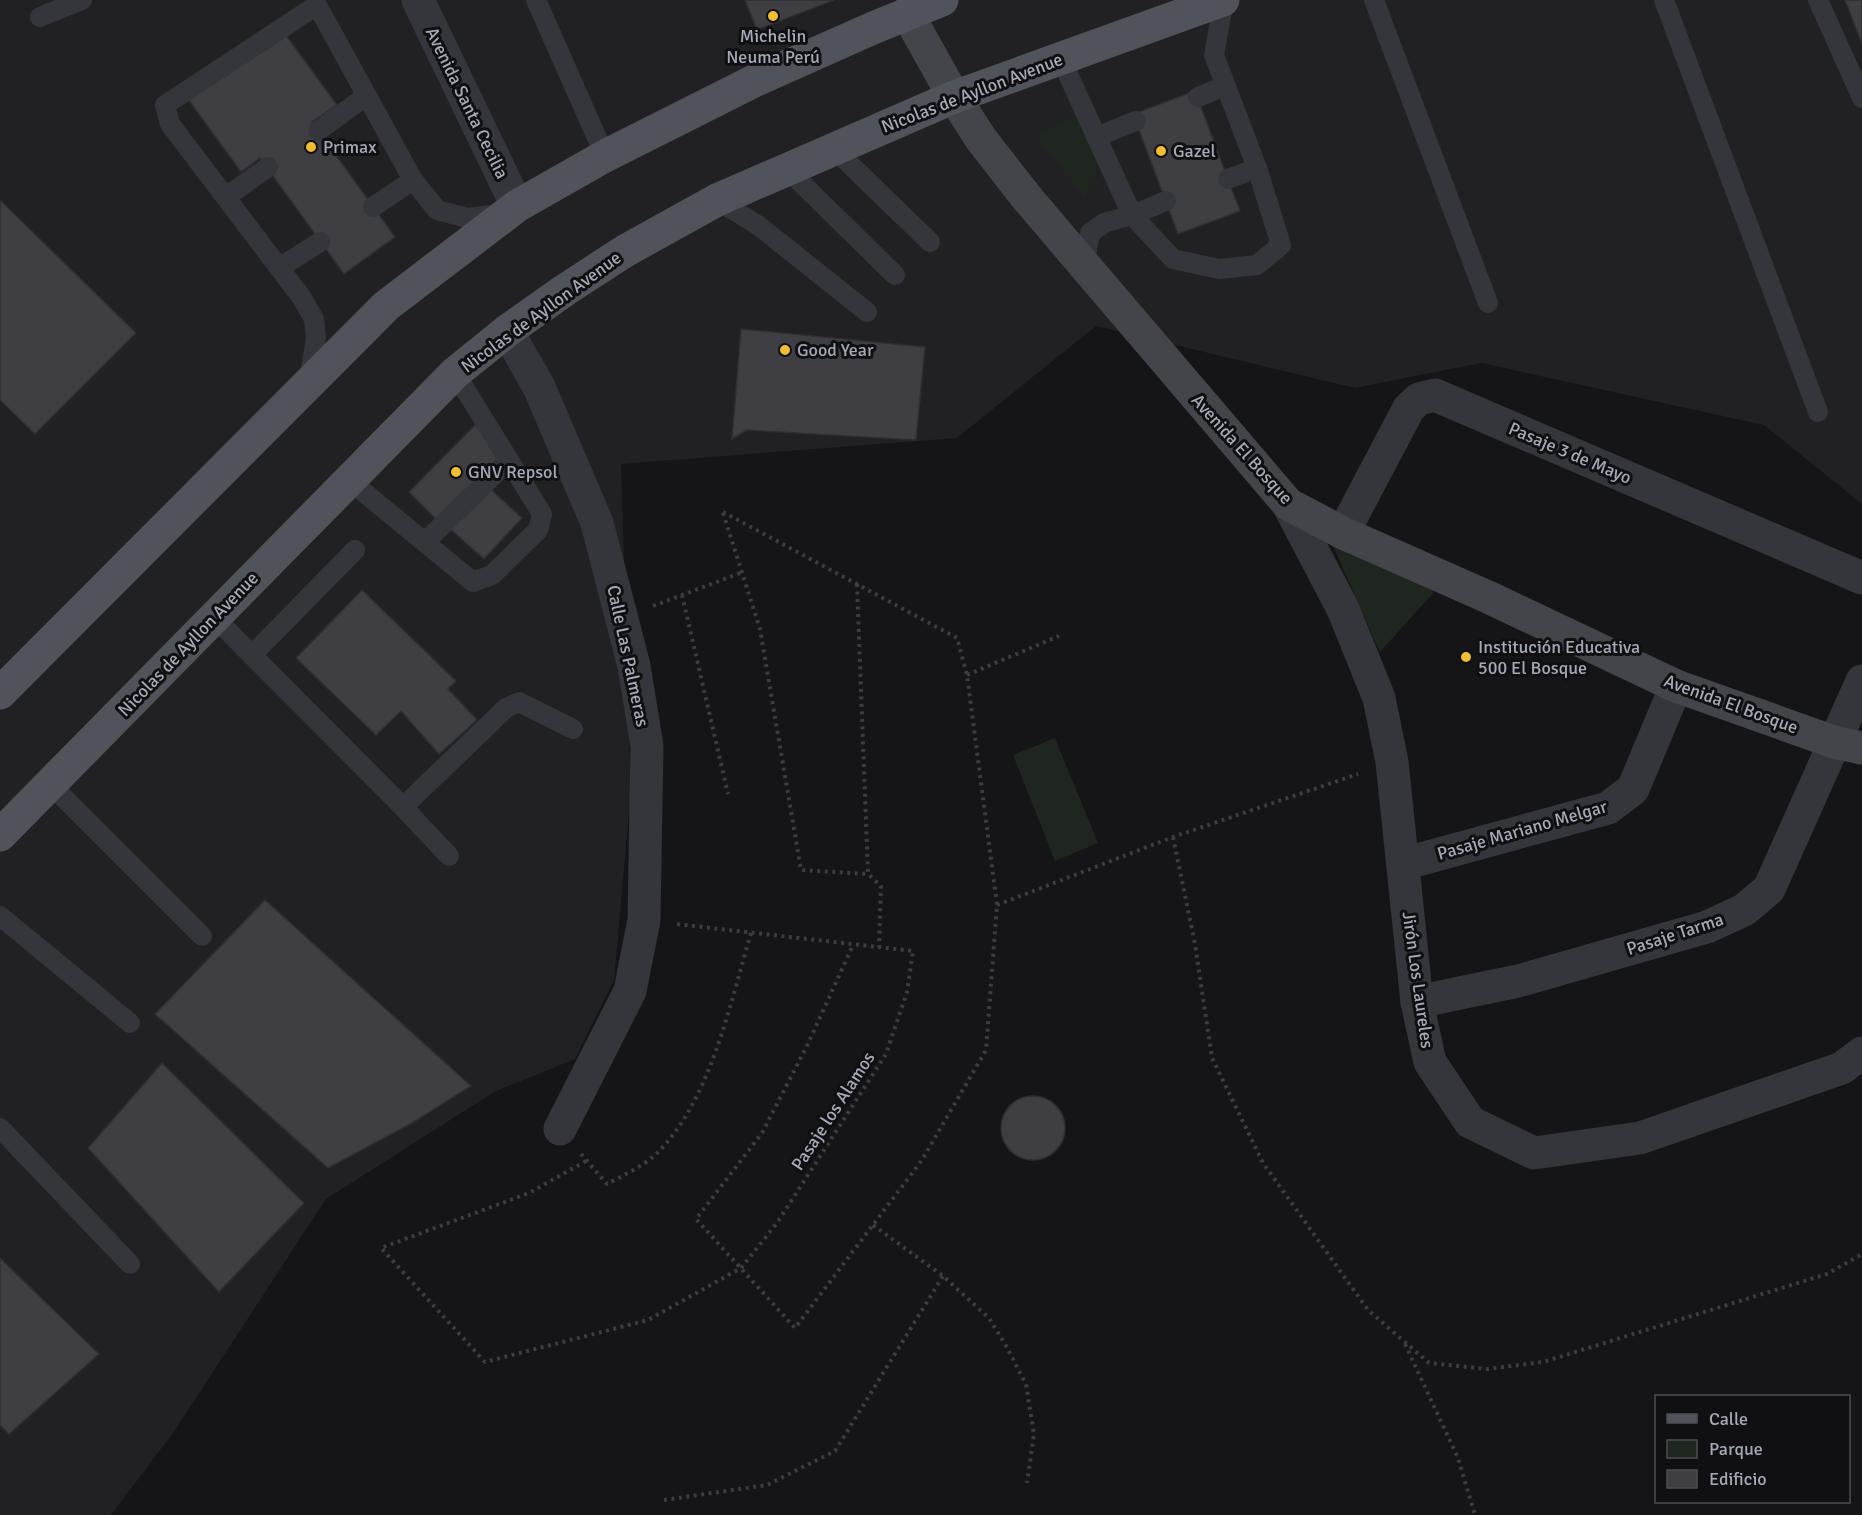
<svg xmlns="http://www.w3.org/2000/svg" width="1862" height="1515" font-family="Signika,sans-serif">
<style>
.built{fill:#212023}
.green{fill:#1f2620}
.building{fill:#3f3f43;stroke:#2f2e32;stroke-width:1.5}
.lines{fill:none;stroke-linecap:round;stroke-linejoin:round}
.path{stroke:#3b3d42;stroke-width:4;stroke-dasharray:3 4.5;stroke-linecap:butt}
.lane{stroke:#35363b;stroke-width:20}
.street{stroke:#35363b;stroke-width:33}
.secondary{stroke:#43454b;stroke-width:33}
.primary{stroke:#51535a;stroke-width:33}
.poi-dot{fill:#f1bd31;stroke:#100f11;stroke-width:2}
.labels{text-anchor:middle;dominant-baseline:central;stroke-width:6;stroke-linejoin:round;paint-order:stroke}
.poi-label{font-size:18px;fill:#a6aab6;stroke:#100f11;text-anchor:start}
.street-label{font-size:18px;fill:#a6aab6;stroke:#100f11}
</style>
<rect width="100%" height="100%" fill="#151416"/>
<polygon class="built" points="0,0 1862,0 1862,504 1764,425 1481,363 1355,388 1096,326 957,438 621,464 631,790 614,980 575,1059 494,1092 326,1199 173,1433 111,1515 0,1515"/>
<g class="green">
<polygon points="1077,115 1095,148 1096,177 1084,197 1035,135"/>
<polygon points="1326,530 1434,592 1380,652"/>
<polygon points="1055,738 1098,843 1055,861 1013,755"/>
</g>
<g class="building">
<polygon points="745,0 834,0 757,30"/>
<polygon points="1845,0 1862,0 1862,44"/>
<polygon points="280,27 337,105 312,122 395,237 344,274 260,158 241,172 185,95"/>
<polygon points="1195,91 1240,211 1178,234 1133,114"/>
<polygon points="0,200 136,333 35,434 0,400"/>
<polygon points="741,329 925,347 916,440 747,430 732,439"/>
<polygon points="475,425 503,453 437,520 409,492"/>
<polygon points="487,486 522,518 484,559 449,528"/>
<polygon points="362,590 456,681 448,689 477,720 439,754 401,711 376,735 296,658"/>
<polygon points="265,900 471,1086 412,1123 328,1168 155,1014"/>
<polygon points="162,1063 304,1203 219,1292 88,1148"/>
<circle cx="1033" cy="1128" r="32"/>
<polygon points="0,1258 99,1354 9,1434 0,1425"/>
</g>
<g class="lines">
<g class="path">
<polyline points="723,512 957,638 967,675 997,905 986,1050 922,1160 795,1328 696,1219 762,1133 807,1046 853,945"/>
<polyline points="723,513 760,629 801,870 868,874"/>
<polyline points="857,584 868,874 881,886 879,947"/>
<polyline points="682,595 728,794"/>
<polyline points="653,606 743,572"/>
<polyline points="967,675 1059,636"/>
<polyline points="1173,837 1195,944 1212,1058 1263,1163 1368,1310 1429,1363 1487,1369 1543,1362 1827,1274 1862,1254"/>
<polyline points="997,905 1173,837 1358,774"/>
<path d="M581 1154 607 1184C622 1176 643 1166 655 1155 710 1103 730 1004 751 933"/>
<polyline points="586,1161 529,1193 381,1248 485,1362 648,1320 741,1268 777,1223 886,1054 907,992 913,951 676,924"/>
<polyline points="873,1225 943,1276 989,1318 1005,1344 1026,1384 1034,1434 1027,1483"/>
<polyline points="1405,1344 1458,1458 1475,1515"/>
<polyline points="664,1500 767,1485 835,1451 943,1276"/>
</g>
<g class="lane">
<polyline points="536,0 605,156"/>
<polyline points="1374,0 1488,303"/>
<polyline points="1664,0 1818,412"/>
<polyline points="1818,0 1862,98"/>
<polyline points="40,17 82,0"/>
<polyline points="1061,59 1132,215 1166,201"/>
<polyline points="1198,97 1225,86"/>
<polyline points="318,131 366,96"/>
<polyline points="1096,137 1136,121"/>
<polyline points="833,148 930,242"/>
<polyline points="787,169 895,275"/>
<polyline points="1228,179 1257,168"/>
<polyline points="226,197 268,167"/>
<polyline points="717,200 759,226 867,312"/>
<polyline points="373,207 413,180"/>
<polyline points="1084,267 1090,233 1104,223 1132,215 1173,259 1219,269 1257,265 1281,245 1257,168 1214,55 1224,0"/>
<polyline points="279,268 320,242"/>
<polyline points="309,381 316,338 314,319 302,298 170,124 165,105 317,5 413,180 437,210 467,218 501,214"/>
<polyline points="349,480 473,582 492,575 538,530 542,514 455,373"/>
<polyline points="425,542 509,460"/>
<polyline points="214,617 403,807 449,856"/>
<polyline points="252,655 355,550"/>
<polyline points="50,784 202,936"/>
<polyline points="403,807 506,708 519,702 573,729"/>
<polyline points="0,916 130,1023"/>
<polyline points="0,1128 130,1264"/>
</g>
<g class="street">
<polyline points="418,0 517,206"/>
<polyline points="507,331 539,387 597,523 634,666 647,746 644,920 630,991 560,1129"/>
<polyline points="1288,504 1343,609 1379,698 1392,762 1417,1002 1430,1062 1470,1122 1534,1153 1640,1138 1842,1068 1862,1053"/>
<polyline points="1343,533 1409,408 1419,399 1435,395 1862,578"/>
<polyline points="1403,864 1608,808 1633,789 1676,686"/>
<polyline points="1417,1002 1518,981 1707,927 1744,910 1769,889 1862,681"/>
</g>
<polyline class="secondary" points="907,13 954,97 981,139 1027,198 1288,504 1343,533 1488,597 1676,686 1834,742 1862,748"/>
<g class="primary">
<polyline points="0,693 386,306 517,206 605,156 754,81 873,28 942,0"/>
<polyline points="0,835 455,373 507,331 565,290 625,251 717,200 954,97 1223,0"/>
</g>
</g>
<g class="poi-dot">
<circle cx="773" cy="16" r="6"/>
<circle cx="311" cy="147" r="6"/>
<circle cx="1161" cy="151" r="6"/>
<circle cx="785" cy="350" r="6"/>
<circle cx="456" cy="472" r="6"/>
<circle cx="1466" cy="657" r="6"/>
</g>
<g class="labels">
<g class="poi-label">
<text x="773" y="36" text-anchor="middle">Michelin<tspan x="773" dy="21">Neuma Perú</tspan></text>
<text x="323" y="147">Primax</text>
<text x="1173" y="151">Gazel</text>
<text x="797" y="350">Good Year</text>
<text x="468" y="472">GNV Repsol</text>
<text x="1478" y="647">Institución Educativa<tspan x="1478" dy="21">500 El Bosque</tspan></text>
</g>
<g class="street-label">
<text transform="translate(972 93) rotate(-21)">Nicolas de Ayllon Avenue</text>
<text transform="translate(467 103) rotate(64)">Avenida Santa Cecilia</text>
<text transform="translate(541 312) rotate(-36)">Nicolas de Ayllon Avenue</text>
<text transform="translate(1242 449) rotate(48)">Avenida El Bosque</text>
<text transform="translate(1570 453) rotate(23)">Pasaje 3 de Mayo</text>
<text transform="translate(188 644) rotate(-46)">Nicolas de Ayllon Avenue</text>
<text transform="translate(628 656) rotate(78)">Calle Las Palmeras</text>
<text transform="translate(1731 704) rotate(20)">Avenida El Bosque</text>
<text transform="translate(1522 830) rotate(-16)">Pasaje Mariano Melgar</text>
<text transform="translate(1675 934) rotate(-18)">Pasaje Tarma</text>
<text transform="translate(1418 980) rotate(82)">Jirón Los Laureles</text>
<text transform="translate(833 1111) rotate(-57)">Pasaje los Alamos</text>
</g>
</g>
<rect x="1655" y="1395" width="195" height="108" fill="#100f11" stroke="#4c4d53" stroke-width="1.5"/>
<rect x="1667" y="1414" width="30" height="9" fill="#51535a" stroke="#4c4d53" stroke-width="1.5"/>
<text x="1709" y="1425" font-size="18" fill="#a6aab6">Calle</text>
<rect x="1667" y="1440" width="30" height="18" fill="#1f2620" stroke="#4c4d53" stroke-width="1.5"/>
<text x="1709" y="1455" font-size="18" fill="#a6aab6">Parque</text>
<rect x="1667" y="1470" width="30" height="18" fill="#3f3f43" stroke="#4c4d53" stroke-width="1.5"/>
<text x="1709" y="1485" font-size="18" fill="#a6aab6">Edificio</text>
</svg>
